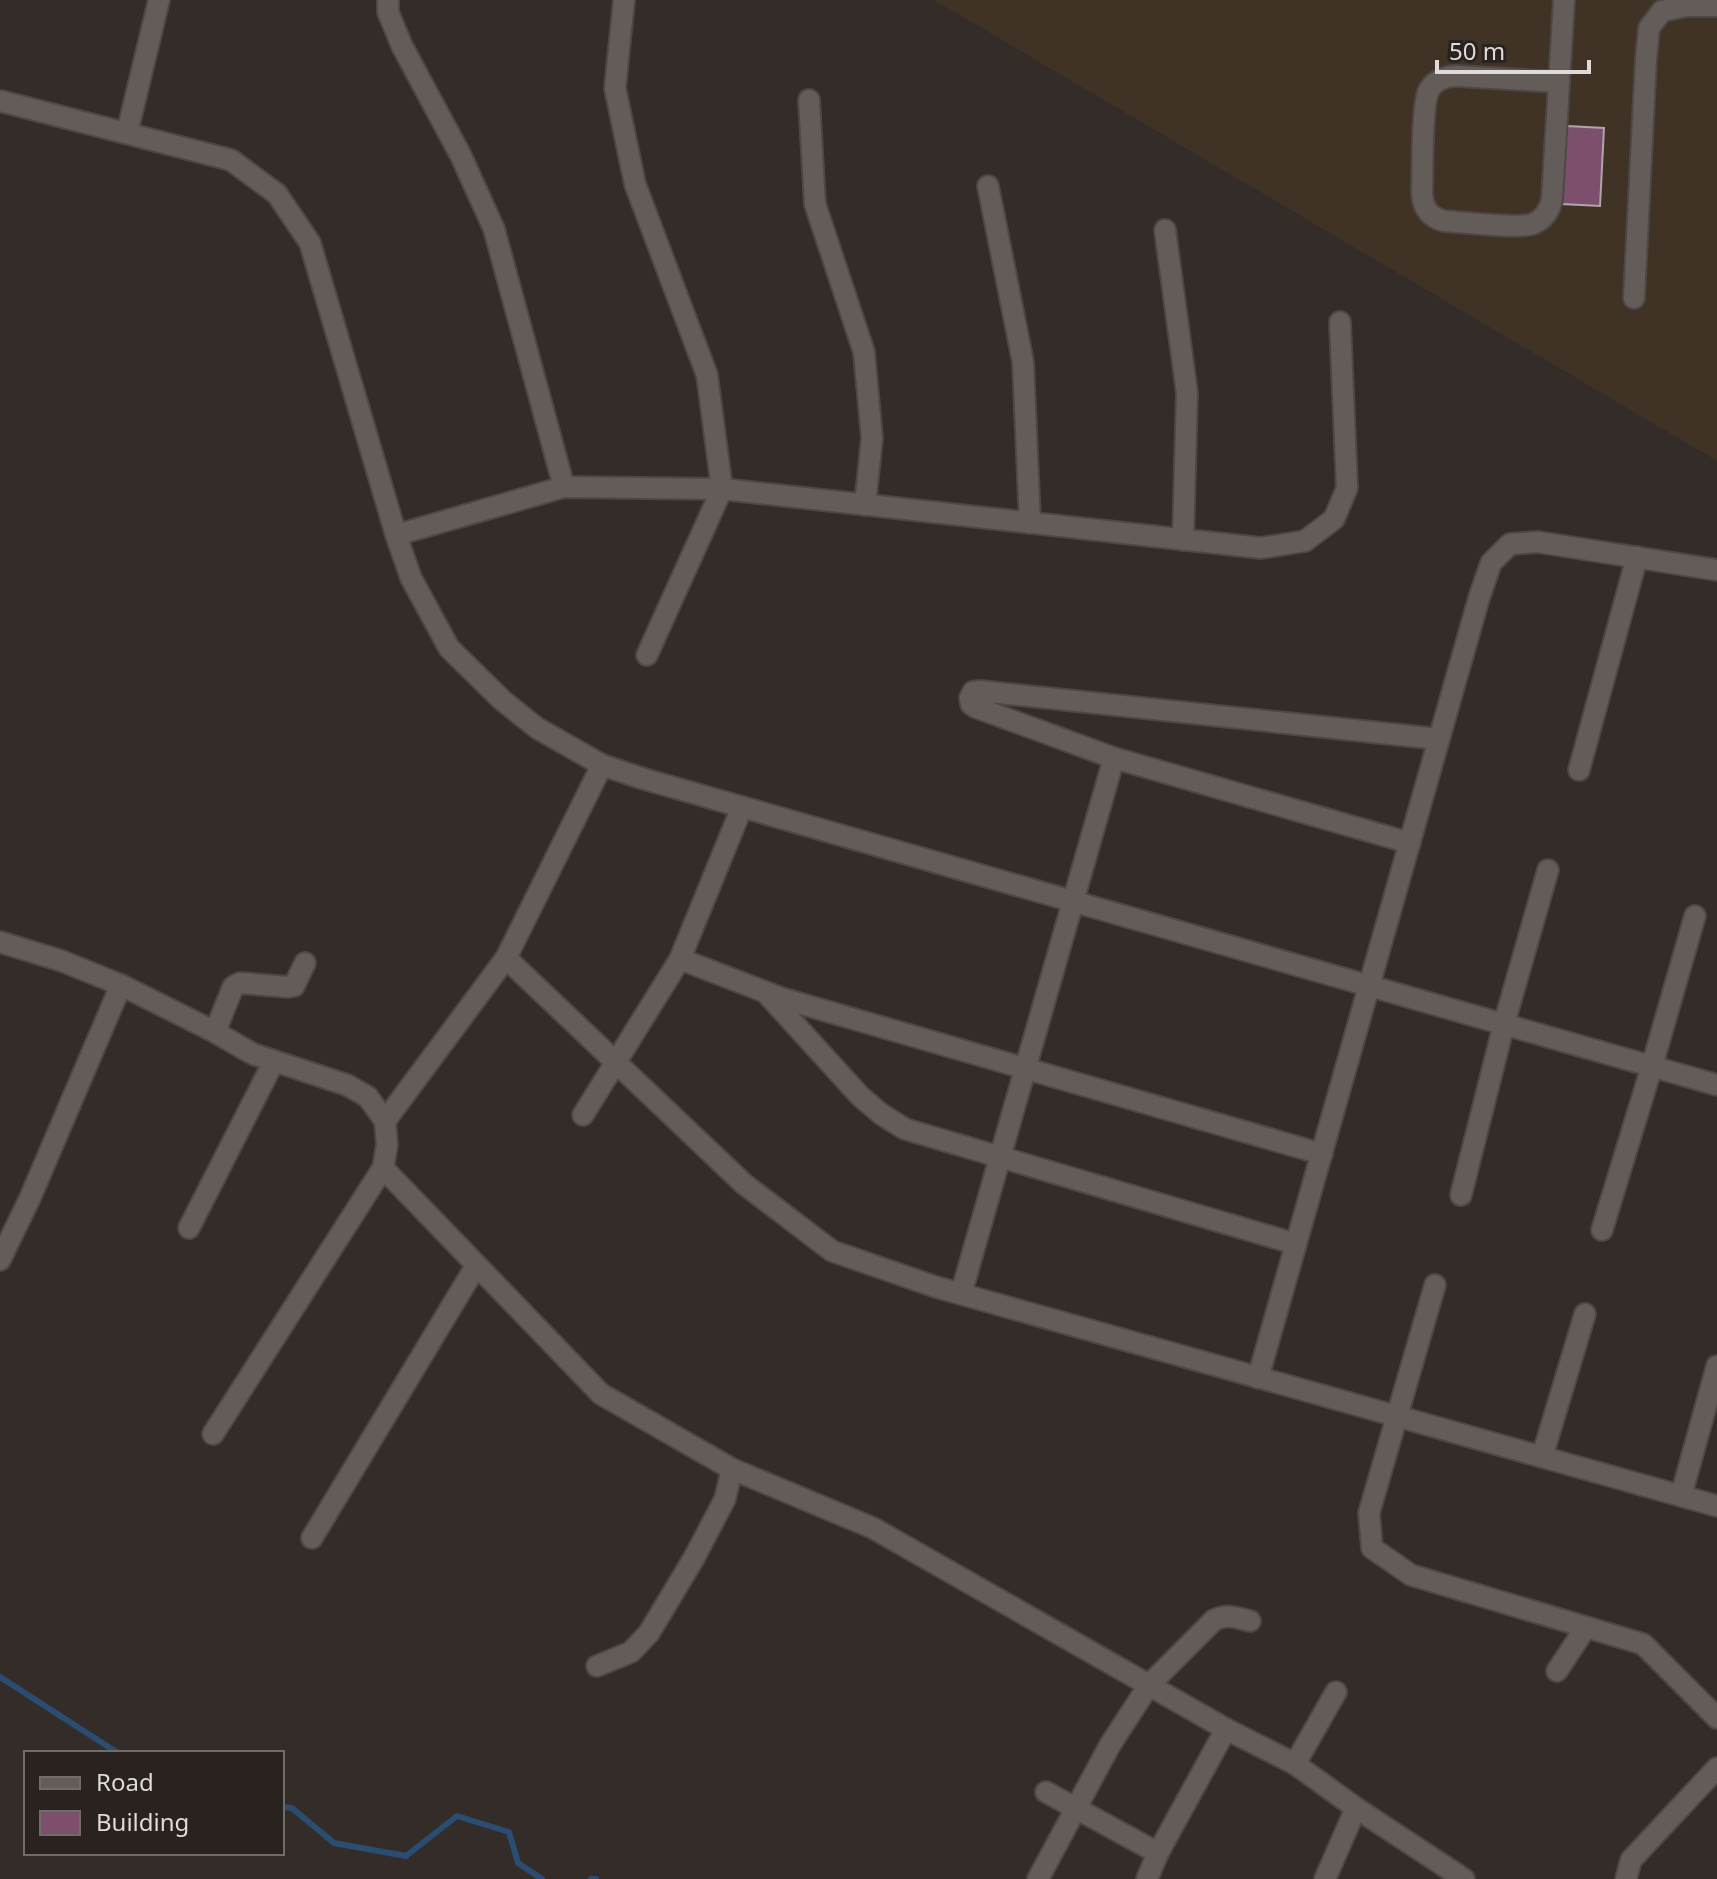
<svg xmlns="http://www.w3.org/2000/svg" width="1717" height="1879" font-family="'Noto Sans',sans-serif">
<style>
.industrial{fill:#403225}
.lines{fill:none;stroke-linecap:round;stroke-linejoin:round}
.stream{stroke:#2b4d71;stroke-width:6}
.building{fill:#7c506c;stroke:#afa6ac;stroke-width:2}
.minor-casing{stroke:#4e4845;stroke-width:24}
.minor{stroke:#645c58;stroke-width:20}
</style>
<rect width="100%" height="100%" fill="#332c28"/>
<polygon class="industrial" points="934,0 1717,0 1717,461 1041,63"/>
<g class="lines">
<g class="stream">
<polyline points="0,1677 118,1753"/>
<polyline points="282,1807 292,1808 334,1843 406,1856 457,1816 509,1832 518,1863 542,1879"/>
<polyline points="591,1879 596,1879"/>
</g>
</g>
<polygon class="building" points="1567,126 1604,128 1600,206 1562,204"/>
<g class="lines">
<defs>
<g id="minor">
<polyline points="388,0 388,12 402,46 461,156 494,229 564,487"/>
<polyline points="624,0 615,88 635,184 707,375 722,489 647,655"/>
<path d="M1559 82 1457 76C1446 76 1435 80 1429 90 1421 106 1423 172 1422 193 1423 208 1429 217 1444 221 1462 222 1519 229 1533 224 1544 219 1550 210 1552 199L1564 0"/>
<polyline points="809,100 815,204 864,352 872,438 865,505"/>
<polyline points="0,101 231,160 277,194 310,243 396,535 411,578 449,648 502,700 537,728 602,765 644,779 1717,1085"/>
<polyline points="127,133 159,0"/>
<polyline points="988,186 1023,362 1030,523"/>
<polyline points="1165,230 1187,393 1183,540"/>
<polyline points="1634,298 1646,59 1649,28 1662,11 1687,6 1717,6"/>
<polyline points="396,535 564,487 722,489 1261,548 1305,541 1334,519 1347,488 1340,322"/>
<polyline points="1579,770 1637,557"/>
<polyline points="1410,843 1114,758 975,707 971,704 970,698 973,692 980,691 1439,739"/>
<polyline points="0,942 62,961 121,985 215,1032 253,1054 347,1085 368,1097 385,1121"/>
<polyline points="506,958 744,1184 832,1251 936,1287 1717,1506"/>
<polyline points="680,959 781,998 1322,1154"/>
<polyline points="768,995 860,1096 881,1114 905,1129 1296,1244"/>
<polyline points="215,1032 233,987 240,983 288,987 294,986 305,963"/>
<polyline points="583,1115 680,959 742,807"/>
<polyline points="383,1168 601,1394 732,1469 873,1528 1226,1729 1295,1764 1356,1808 1464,1879"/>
<polyline points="1461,1195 1504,1024 1548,870"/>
<polyline points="189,1228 274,1061"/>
<polyline points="1602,1230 1652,1066 1695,916"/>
<polyline points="0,1260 30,1198 121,985"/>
<polyline points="1435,1285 1369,1513 1372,1548 1411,1575 1643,1644 1717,1718"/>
<polyline points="961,1294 1114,758"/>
<polyline points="1258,1378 1479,598 1491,563 1510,544 1538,542 1717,570"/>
<polyline points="213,1434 383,1168 387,1145 385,1121 506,958 602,765"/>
<polyline points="1542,1457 1585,1314"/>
<polyline points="1681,1496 1717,1366"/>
<polyline points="312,1538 476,1266"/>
<polyline points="597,1666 631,1652 649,1633 694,1558 725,1499 732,1469"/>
<polyline points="1557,1671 1586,1627"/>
<polyline points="1295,1764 1336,1692"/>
<polyline points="1046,1792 1158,1853"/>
<path d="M1038 1879 1110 1745 1149 1685 1214 1620C1228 1614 1236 1617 1250 1621"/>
<polyline points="1147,1879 1158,1853 1226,1729"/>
<polyline points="1325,1879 1356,1808"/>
<polyline points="1626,1879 1631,1860 1717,1768"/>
</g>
</defs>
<use href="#minor" class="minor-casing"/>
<use href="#minor" class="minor"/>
</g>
<rect x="24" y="1751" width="260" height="104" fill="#29221e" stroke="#726c68" stroke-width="2"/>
<rect x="40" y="1777" width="40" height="12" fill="#645c58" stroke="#726c68" stroke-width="2"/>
<text x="96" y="1791" font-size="24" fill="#dfdbd8">Road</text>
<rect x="40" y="1811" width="40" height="24" fill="#7c506c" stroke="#726c68" stroke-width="2"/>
<text x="96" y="1831" font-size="24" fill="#dfdbd8">Building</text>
<path d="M1437 60v12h152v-12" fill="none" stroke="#dfdbd8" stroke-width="4"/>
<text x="1449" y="60" font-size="24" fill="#dfdbd8" stroke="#29221e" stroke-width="6" paint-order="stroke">50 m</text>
</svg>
